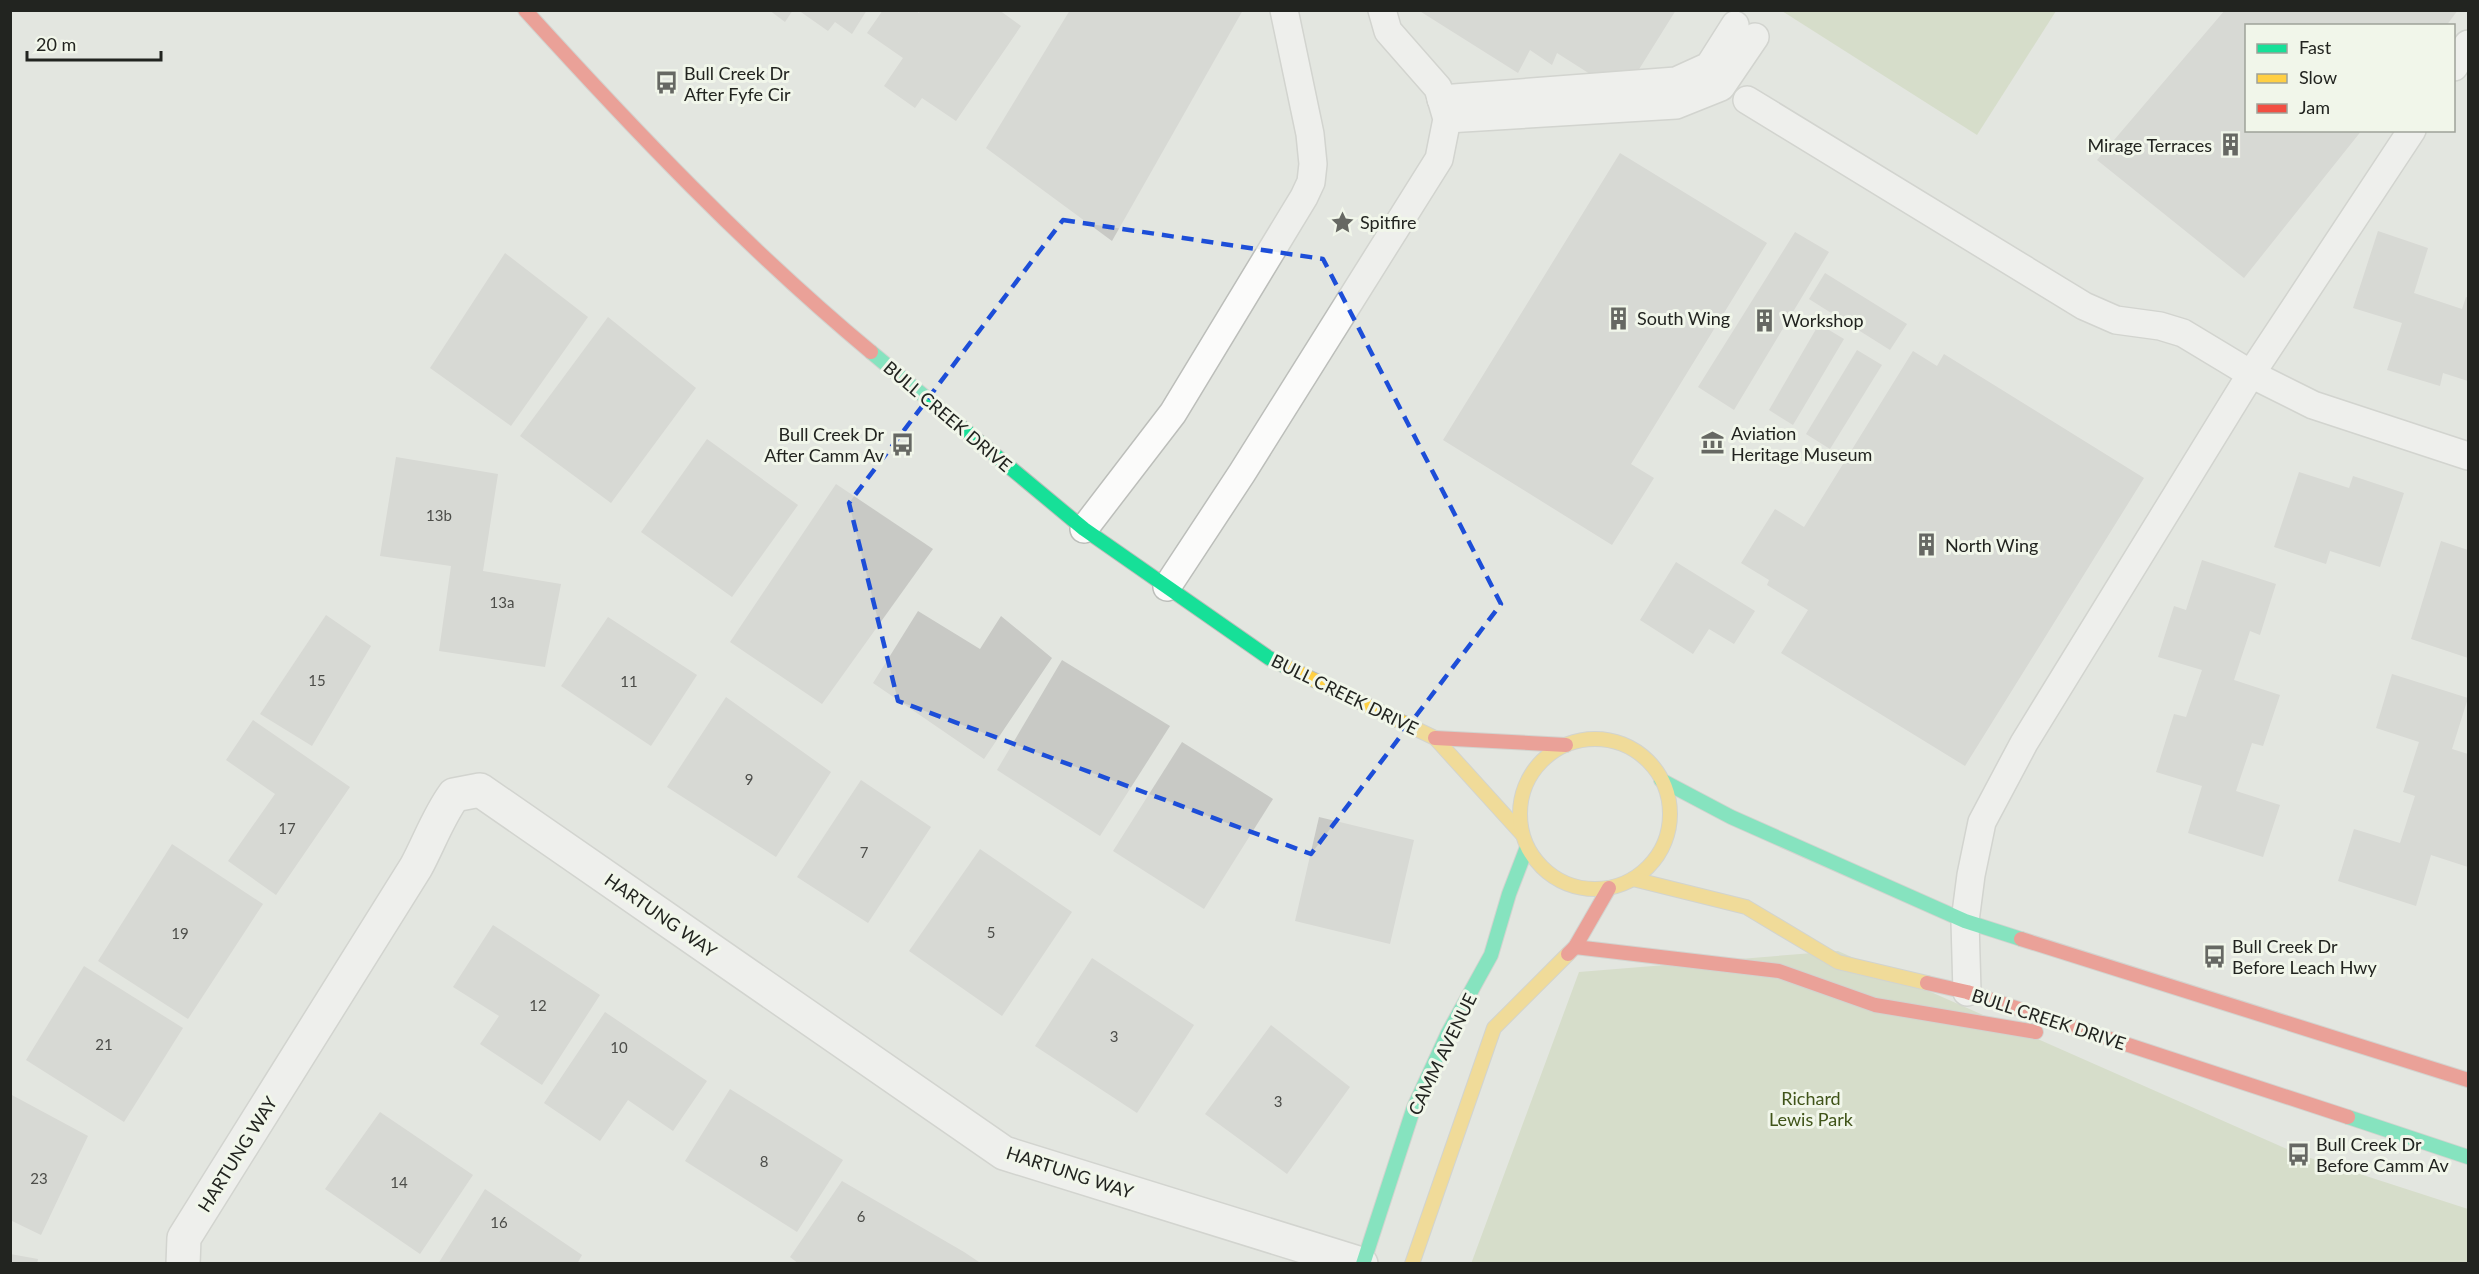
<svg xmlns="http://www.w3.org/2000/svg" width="2479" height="1274" font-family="Lato,sans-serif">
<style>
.green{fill:#c5d3af}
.building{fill:#c8c9c5}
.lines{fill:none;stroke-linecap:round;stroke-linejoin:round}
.lane-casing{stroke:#bcbeba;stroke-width:30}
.street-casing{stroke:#bcbeba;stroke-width:36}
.fast-casing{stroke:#bcbeba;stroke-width:16}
.slow-casing{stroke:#bcbeba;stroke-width:16}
.jam-casing{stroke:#bcbeba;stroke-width:16}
.lane{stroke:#fbfbfa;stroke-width:27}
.street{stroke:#fbfbfa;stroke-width:33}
.fast{stroke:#16e098;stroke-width:14}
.slow{stroke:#ffcf43;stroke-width:14}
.jam{stroke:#f24e42;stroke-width:14}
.marked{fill:none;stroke:#1d4ed8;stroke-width:4.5;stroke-dasharray:12 8;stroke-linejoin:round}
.labels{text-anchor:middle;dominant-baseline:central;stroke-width:6;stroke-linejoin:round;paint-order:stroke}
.number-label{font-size:15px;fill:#4c4d49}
.poi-label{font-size:18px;fill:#222420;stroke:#f1f6ea;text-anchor:start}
.street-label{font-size:18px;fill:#222420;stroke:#f1f6ea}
.park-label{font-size:18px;fill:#405419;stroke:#f1f6ea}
</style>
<rect width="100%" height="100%" fill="#e3e6e0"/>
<g class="green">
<polygon points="1782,11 2056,11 1977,135"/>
<polygon points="1838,951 2298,1154 2468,1209 2468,1263 1471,1264 1579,972"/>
</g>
<g class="building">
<polygon points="769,10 793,10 785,22"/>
<polygon points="798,10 867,10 852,34 835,22 828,31"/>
<polygon points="883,10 916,10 919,13 920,10 999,10 1021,26 956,121 922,98 915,108 884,86 903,58 867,33"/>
<polygon points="1070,10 1243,10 1112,241 986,148"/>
<polygon points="1418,10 1676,10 1623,95 1557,53 1552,65 1530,50 1518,73"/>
<polygon points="2225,10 2458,10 2446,26 2246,26 2246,130 2362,130 2244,278 2097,160"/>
<polygon points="1620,153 1767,243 1631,464 1654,478 1612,545 1443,440"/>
<polygon points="2378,231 2428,248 2414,293 2462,309 2466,297 2468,298 2468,381 2443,373 2440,386 2387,370 2402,323 2353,308"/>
<polygon points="1795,232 1829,252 1734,410 1698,387"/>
<polygon points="505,253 588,317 511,426 430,368"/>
<polygon points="1825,273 1907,324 1890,350 1809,299"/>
<polygon points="608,317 696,388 611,503 520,436"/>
<polygon points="1819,324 1844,339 1793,425 1769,410"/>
<polygon points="1857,350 1882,365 1830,449 1806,434"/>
<polygon points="1913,351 1937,366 1944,354 2144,478 1965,766 1781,653 1808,610 1767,585 1769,580 1741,563 1775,509 1804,527"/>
<polygon points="707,439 798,505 732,597 641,532"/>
<polygon points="396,457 498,474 483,571 561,584 545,667 439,651 451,566 380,556"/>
<polygon points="2299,472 2349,488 2353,476 2404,493 2380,567 2330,551 2326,564 2274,547"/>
<polygon points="836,484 933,549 822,704 730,642"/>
<polygon points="2441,541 2468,550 2468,658 2411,639"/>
<polygon points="2202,560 2276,584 2260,635 2250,631 2234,680 2280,695 2263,746 2252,743 2236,791 2280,805 2263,857 2188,833 2202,786 2156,772 2174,714 2186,717 2202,670 2158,657 2174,606 2186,610"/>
<polygon points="1676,562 1755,611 1734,644 1709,629 1693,654 1640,620"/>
<polygon points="918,611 980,649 1001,616 1052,658 984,759 873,683"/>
<polygon points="326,615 371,646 312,746 260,714"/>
<polygon points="608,617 697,675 651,746 561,686"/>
<polygon points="1062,660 1170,726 1100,836 997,770"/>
<polygon points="2392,674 2468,698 2452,749 2468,754 2468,867 2431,855 2416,906 2338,881 2354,829 2400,843 2415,796 2403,792 2419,742 2376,728"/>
<polygon points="726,697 831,772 776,857 667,787"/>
<polygon points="253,720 350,787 276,895 228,861 275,794 226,760"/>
<polygon points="1182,742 1273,799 1204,909 1113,851"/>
<polygon points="861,780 931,827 868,923 797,877"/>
<polygon points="1319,817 1414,840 1390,944 1295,921"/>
<polygon points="172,844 263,904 188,1019 98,961"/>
<polygon points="980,849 1072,912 1002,1016 909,951"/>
<polygon points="493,925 600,995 542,1085 480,1044 499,1016 453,987"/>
<polygon points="1092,958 1194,1025 1137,1113 1035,1046"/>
<polygon points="84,966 183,1028 124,1122 26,1060"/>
<polygon points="605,1012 707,1081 673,1131 628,1100 600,1141 544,1103"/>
<polygon points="1271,1025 1350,1087 1287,1174 1205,1114"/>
<polygon points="730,1089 843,1160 797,1232 685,1161"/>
<polygon points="10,1094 88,1136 41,1235 10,1220"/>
<polygon points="380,1112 473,1175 420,1254 325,1189"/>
<polygon points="842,1181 964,1252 982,1264 799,1264 790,1257"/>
<polygon points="485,1189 582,1255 577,1264 438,1264"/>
<polygon points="10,1254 38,1259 37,1264 10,1264"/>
</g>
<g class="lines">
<defs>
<g id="lane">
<polyline points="2454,67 2468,44"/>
<polyline points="1441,99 1676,81 1709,66 1735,25"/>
<polyline points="1747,100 2084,306 2116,320 2160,326 2183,333 2251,374 2313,405 2468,456"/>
<polyline points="1447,119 1676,105 1721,87 1755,37"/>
<polyline points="1084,529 1173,413 1304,197 1311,182 1313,164 1310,134 1284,10"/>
<polyline points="1167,587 1242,473 1439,159 1447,119 1438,88 1388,31 1382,10"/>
<polyline points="1967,992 1965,921 1971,875 1982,822 2024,743 2251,374 2412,130"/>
</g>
<path id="street" d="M183 1264 184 1238 416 867C429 843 438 817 454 795L480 790 1004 1153 1361 1264"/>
<g id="fast">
<polyline points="871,352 1084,529 1269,658 1287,667"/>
<polyline points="1661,780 1731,817 1965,921 2021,939"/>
<polyline points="2348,1117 2468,1157"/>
<polyline points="1363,1264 1414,1107 1448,1033 1491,955 1509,894 1527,847"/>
</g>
<g id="slow">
<polyline points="1287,667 1435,738 1522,834"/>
<circle cx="1595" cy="814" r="75"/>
<polyline points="1633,879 1746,907 1838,962 1927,983"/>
<polyline points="1412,1264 1494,1028 1568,954"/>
</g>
<g id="jam">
<path d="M525 10C634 130 746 248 871 352"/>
<polyline points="1435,738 1566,745"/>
<polyline points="2021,939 2468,1080"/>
<polyline points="1575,947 1779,971 1875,1005 2036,1032"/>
<polyline points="1568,954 1575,947 1609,888"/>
<polyline points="1927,983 1967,992 2348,1117"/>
</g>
</defs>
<use href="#lane" class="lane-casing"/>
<use href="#street" class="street-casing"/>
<use href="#fast" class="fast-casing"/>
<use href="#slow" class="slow-casing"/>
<use href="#jam" class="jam-casing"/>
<use href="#lane" class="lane"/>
<use href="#street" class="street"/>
<use href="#fast" class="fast"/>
<use href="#slow" class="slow"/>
<use href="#jam" class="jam"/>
</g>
<path d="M0 0H2479V1274H0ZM1063 220 1323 259 1501 604 1311 854 898 701 849 503Z" fill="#e3e6e0" fill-opacity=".55" fill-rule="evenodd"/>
<path class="marked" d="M1063 220 1323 259 1501 604 1311 854 898 701 849 503Z"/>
<defs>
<symbol id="bus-bare" viewBox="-9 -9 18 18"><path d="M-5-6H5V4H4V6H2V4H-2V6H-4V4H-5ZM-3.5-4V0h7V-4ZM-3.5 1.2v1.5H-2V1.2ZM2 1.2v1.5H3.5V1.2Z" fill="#666863" stroke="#f1f6ea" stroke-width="2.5" paint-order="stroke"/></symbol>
<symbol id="building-bare" viewBox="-9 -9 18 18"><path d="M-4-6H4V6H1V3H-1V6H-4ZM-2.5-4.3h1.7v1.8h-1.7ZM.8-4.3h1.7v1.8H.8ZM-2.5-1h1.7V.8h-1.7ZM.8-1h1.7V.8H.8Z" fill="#666863" stroke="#f1f6ea" stroke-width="2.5" paint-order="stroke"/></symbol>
<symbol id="sight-bare" viewBox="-9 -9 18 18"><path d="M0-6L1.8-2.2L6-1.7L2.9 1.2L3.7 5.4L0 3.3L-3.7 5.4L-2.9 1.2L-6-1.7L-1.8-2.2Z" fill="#666863" stroke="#f1f6ea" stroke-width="2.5" paint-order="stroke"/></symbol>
<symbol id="museum-bare" viewBox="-9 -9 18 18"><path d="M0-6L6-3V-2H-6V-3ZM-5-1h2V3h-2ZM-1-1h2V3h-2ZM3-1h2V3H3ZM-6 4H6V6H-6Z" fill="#666863" stroke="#f1f6ea" stroke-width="2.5" paint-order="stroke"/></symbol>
</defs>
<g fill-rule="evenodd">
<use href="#bus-bare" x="650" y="66" width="33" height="33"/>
<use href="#building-bare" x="2214" y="128" width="33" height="33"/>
<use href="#sight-bare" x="1326" y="206" width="33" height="33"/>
<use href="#building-bare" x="1602" y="302" width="33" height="33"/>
<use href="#building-bare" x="1748" y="304" width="33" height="33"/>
<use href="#museum-bare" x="1696" y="426" width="33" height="33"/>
<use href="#bus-bare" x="886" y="428" width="33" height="33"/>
<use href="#building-bare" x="1910" y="528" width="33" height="33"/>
<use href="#bus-bare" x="2198" y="940" width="33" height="33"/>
<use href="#bus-bare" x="2282" y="1138" width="33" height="33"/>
</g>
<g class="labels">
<g class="number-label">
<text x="439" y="515">13b</text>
<text x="502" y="602">13a</text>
<text x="317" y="680">15</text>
<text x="629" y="681">11</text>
<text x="749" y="779">9</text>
<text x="287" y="828">17</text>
<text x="864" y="852">7</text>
<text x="991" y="932">5</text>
<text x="180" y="933">19</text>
<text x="538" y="1005">12</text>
<text x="1114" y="1036">3</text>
<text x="104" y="1044">21</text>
<text x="619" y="1047">10</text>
<text x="1278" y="1101">3</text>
<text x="764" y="1161">8</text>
<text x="39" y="1178">23</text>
<text x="399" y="1182">14</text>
<text x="861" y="1216">6</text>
<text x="499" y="1222">16</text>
</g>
<g class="poi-label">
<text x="684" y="73">Bull Creek Dr<tspan x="684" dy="21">After Fyfe Cir</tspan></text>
<text x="2212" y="145" text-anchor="end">Mirage Terraces</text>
<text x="1360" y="222">Spitfire</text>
<text x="1637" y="318">South Wing</text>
<text x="1782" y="320">Workshop</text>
<text x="1731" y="433">Aviation<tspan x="1731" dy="21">Heritage Museum</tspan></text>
<text x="884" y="434" text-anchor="end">Bull Creek Dr<tspan x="884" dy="21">After Camm Av</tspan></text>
<text x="1945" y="545">North Wing</text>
<text x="2232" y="946">Bull Creek Dr<tspan x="2232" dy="21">Before Leach Hwy</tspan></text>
<text x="2316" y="1144">Bull Creek Dr<tspan x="2316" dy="21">Before Camm Av</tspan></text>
</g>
<g class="street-label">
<text transform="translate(948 416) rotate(40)">BULL CREEK DRIVE</text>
<text transform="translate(1345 694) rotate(26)">BULL CREEK DRIVE</text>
<text transform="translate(661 915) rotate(35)">HARTUNG WAY</text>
<text transform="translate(2049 1019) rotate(18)">BULL CREEK DRIVE</text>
<text transform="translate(1442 1054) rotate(-64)">CAMM AVENUE</text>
<text transform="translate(237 1154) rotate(-58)">HARTUNG WAY</text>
<text transform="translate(1070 1172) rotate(18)">HARTUNG WAY</text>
</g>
<g class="park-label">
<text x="1811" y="1098">Richard<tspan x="1811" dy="21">Lewis Park</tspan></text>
</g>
</g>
<rect width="2479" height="1274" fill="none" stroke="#222420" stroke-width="24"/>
<rect x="2245" y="24" width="210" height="108" fill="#f1f6ea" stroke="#9ea299" stroke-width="1.5"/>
<rect x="2257" y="44" width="30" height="9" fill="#16e098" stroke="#9ea299" stroke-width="1.5"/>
<text x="2299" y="54" font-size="18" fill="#222420">Fast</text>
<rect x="2257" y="74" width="30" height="9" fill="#ffcf43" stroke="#9ea299" stroke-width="1.5"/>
<text x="2299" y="84" font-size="18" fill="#222420">Slow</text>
<rect x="2257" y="104" width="30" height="9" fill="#f24e42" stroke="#9ea299" stroke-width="1.5"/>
<text x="2299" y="114" font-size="18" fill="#222420">Jam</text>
<path d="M27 51v9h134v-9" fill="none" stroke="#222420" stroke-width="3"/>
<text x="36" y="51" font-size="18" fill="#222420" stroke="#f1f6ea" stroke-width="4.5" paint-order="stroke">20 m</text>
</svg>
